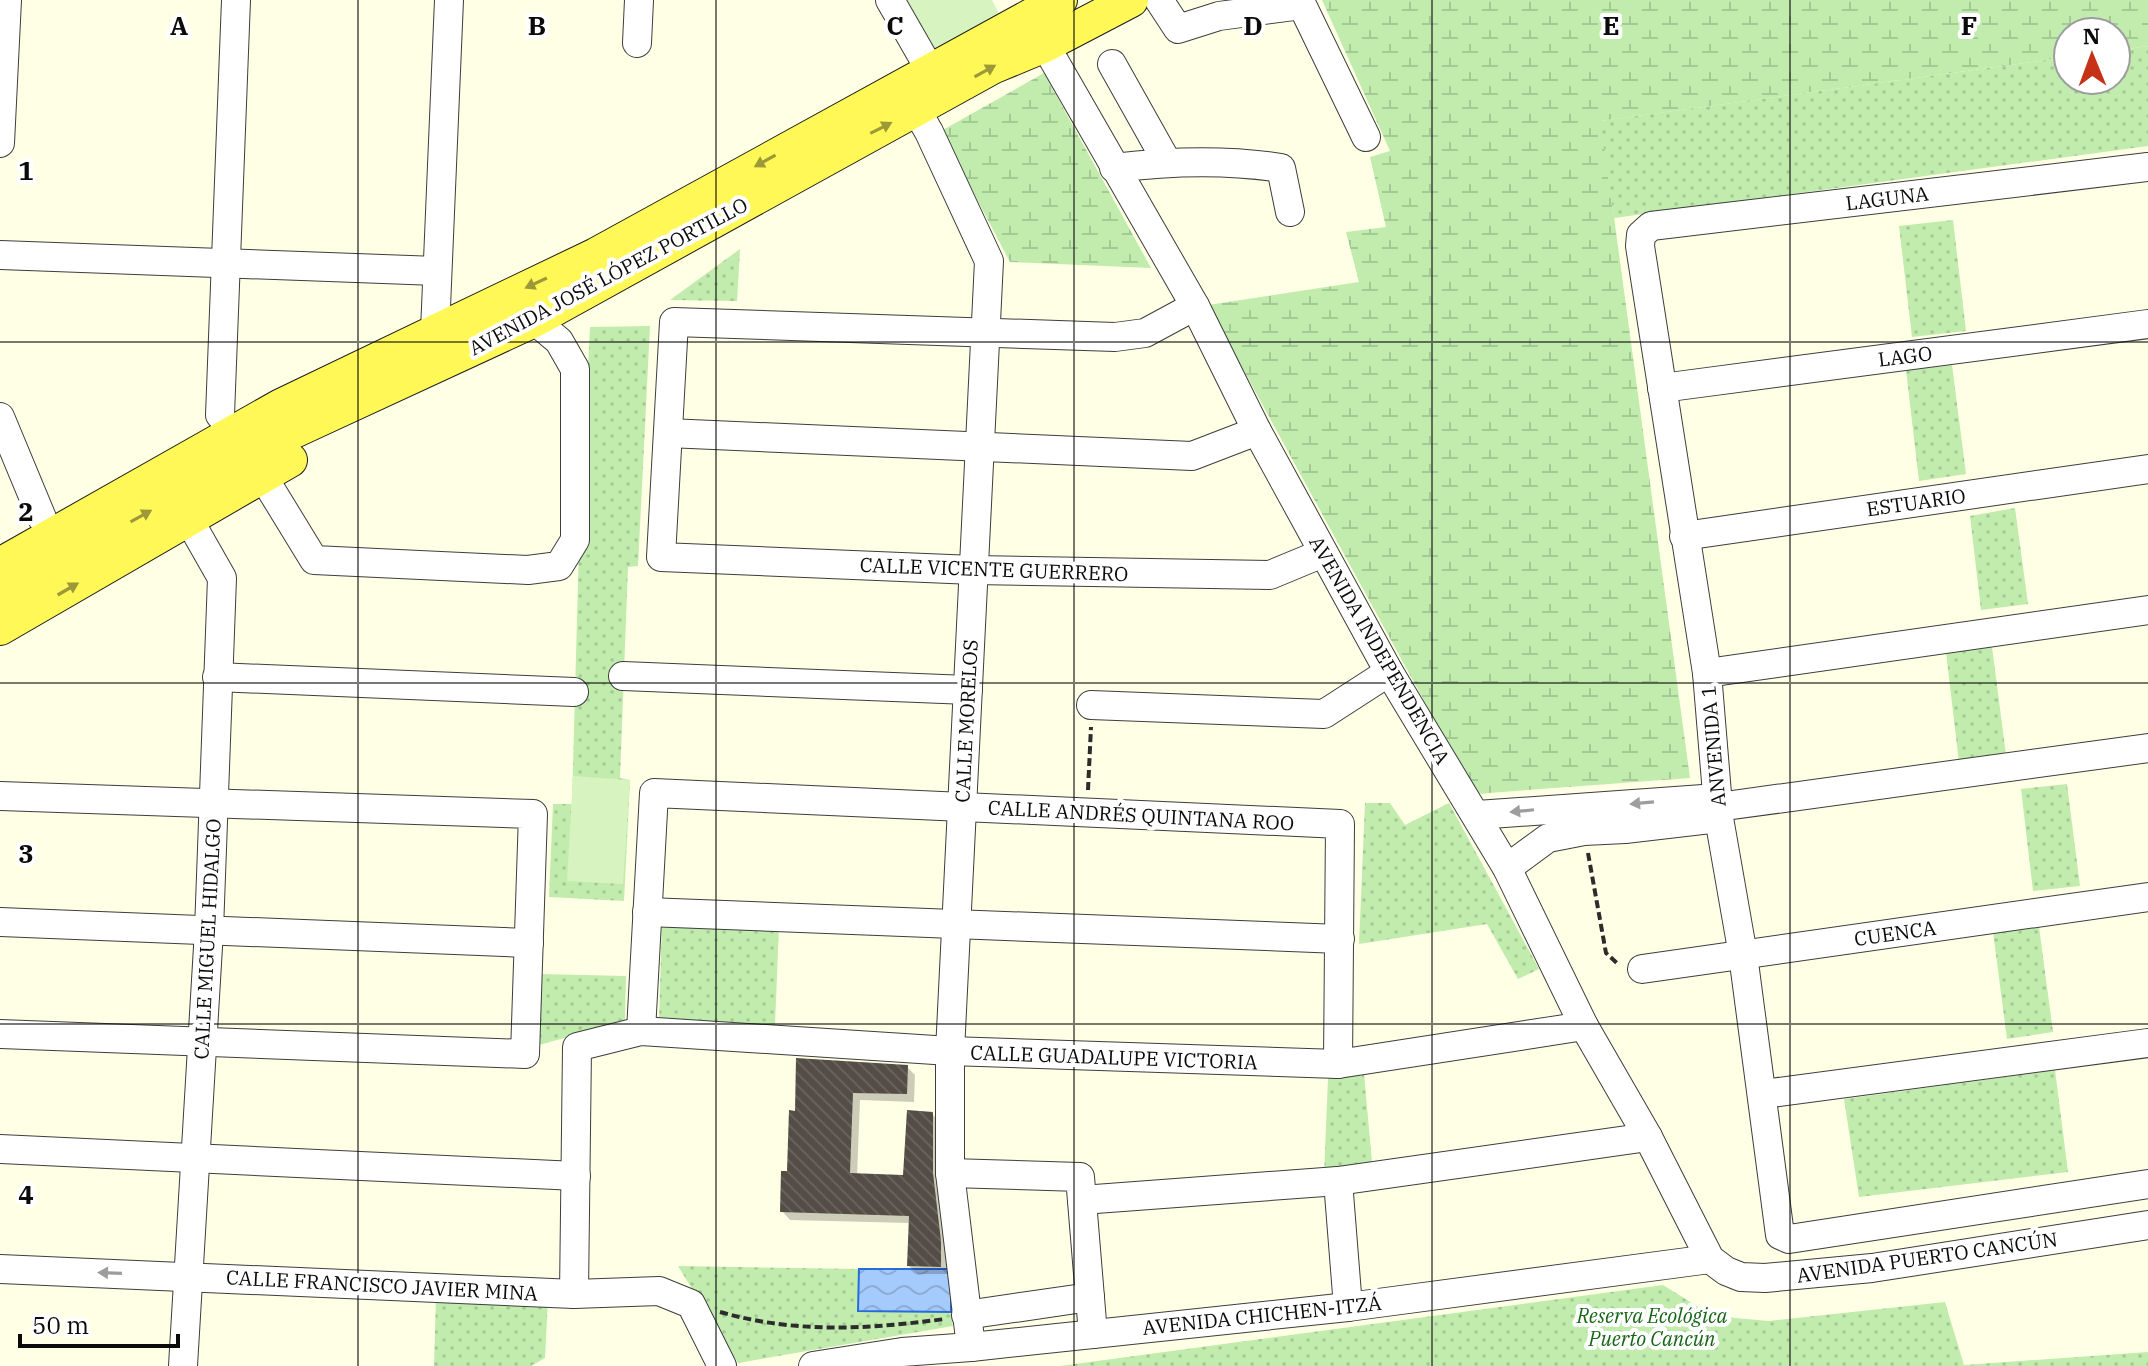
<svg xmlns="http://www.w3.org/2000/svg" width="2148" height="1366" font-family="'IBM Plex Serif',serif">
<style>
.wetland{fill:url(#wetland-marsh)}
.park{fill:url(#park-dots)}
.pitch{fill:#d7f3c0}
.water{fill:url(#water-waves);stroke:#266dd9;stroke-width:2}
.shadow{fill:#0003}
.building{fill:url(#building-back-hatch)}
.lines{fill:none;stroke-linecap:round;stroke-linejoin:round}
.minor-casing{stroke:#3d3d3d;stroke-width:30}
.major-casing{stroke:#1b1b1b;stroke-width:36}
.path{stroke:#2c2c2c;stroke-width:4;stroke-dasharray:8 4;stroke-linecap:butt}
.minor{stroke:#fff;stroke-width:28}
.major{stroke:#fff856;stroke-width:34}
.oneway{fill:#9d9938}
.oneway2{fill:#9d9d9d}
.grid{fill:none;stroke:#0a0a0a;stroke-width:2;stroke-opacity:0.55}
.labels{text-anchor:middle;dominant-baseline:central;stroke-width:8;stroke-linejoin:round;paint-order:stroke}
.street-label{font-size:20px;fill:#0a0a0a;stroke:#fff}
.park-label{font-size:20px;font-style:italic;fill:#166616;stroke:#fff}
.grid-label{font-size:26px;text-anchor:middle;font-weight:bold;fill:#0a0a0a;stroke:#fff;stroke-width:8;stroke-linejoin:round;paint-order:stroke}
</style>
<defs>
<pattern id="wetland-marsh" width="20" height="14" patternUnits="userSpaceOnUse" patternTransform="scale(2)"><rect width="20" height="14" fill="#c1ecad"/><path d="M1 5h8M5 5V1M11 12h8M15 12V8" fill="none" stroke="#a4c994"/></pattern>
<pattern id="park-dots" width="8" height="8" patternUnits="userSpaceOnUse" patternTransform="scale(2)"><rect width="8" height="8" fill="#c1ecad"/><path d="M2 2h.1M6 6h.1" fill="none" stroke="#a4c994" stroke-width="1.8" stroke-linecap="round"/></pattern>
<pattern id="water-waves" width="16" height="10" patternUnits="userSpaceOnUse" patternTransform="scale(2)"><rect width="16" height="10" fill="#a5cafc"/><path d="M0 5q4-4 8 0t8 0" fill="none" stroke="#8dacd7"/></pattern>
<pattern id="building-back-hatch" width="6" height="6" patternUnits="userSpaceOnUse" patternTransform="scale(2)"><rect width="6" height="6" fill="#534d45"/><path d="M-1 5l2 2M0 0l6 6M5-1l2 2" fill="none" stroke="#67625c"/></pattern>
</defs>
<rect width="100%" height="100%" fill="#ffffe6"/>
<g class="wetland">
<polygon points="1322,0 2148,0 2148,46 2116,51 2116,32 2068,32 2068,57 1601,121 1690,778 1475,794 1208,305 1359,282 1346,232 1386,227 1370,157 1390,151"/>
<polygon points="1044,73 1151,268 1010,262 941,131"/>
</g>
<g class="park">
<polygon points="2148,46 2148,146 1614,218 1600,121 2068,57 2068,80 2116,80 2116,51"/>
<polygon points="1953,220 1966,331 1912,337 1899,226"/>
<polygon points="740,249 737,301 670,300"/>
<polygon points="650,326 638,566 628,567 620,778 630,780 624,901 549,897 553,804 572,804 579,545 590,327"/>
<polygon points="1952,365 1966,474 1919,481 1906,370"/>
<polygon points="2015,508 2028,604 1981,610 1970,516"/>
<polygon points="1992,647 2006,755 1959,763 1946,652"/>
<polygon points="2067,784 2080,886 2033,891 2021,789"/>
<polygon points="1365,803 1390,803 1405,825 1449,803 1539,969 1518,979 1487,924 1359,944"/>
<polygon points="662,922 779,926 775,1025 659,1021"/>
<polygon points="2039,927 2053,1032 2007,1039 1993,932"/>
<polygon points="541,974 626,976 625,1021 539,1045"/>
<polygon points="2055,1070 2068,1172 1859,1197 1844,1099"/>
<polygon points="1364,1074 1373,1173 1324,1175 1328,1078"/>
<polygon points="678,1266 859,1269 859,1311 951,1312 953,1326 738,1363"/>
<polygon points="1663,1285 1713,1316 1769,1321 1945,1302 1964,1365 2148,1352 2148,1366 1060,1366"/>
<polygon points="436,1296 548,1298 545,1358 531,1366 434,1366"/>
</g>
<g class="pitch">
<polygon points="907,0 992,0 1000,16 936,52"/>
<polygon points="573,776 630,780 623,884 567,881"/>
</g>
<polygon class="water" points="859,1269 951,1269 951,1312 858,1311"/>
<polygon class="shadow" points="907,1067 915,1075 914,1102 860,1100 857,1176 905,1177 932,1114 940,1122 948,1274 918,1274 909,1266 910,1223 790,1220 782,1211 796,1113"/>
<polygon class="building" points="796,1058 908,1065 907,1094 853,1093 850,1173 903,1175 907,1110 933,1112 933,1173 941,1241 941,1267 907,1266 909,1216 780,1212 781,1171 787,1171 789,1110 795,1111"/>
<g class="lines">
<defs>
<g id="minor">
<polyline points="890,0 941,89"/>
<polyline points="1159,0 1178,29 1219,16 1302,5 1366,137"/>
<polyline points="637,43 639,0"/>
<polyline points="1045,45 1195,306 1257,431 1389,672 1507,868 1584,1026 1648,1137 1710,1259 1726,1271 1741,1277 1765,1278 1872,1268 2148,1225"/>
<polyline points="1112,64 1167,162"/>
<polyline points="906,92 929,132 989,261 950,1051 950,1173 971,1347"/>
<polyline points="0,143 7,0"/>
<polyline points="2148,167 1651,226 1641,235 1640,246 1707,673 1719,818 1743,955 1780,1235 1789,1239 2148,1184"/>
<path d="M1114 168C1170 161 1225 159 1281 168L1290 212"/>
<polyline points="0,255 437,271"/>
<polyline points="1195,306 1145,333 1115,337 674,322 661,557 974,570 1270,575 1323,553"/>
<polyline points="435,331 449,0"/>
<polyline points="1662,388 2148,324"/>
<polyline points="220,415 236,0"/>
<polyline points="0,417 42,518"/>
<polyline points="668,433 1192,456 1257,431"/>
<polyline points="262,475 314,560 528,570 559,566 575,540 575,369 559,341 534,320"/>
<polyline points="1684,536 2148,469"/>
<polyline points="1707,673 2148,610"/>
<polyline points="623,676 968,690"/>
<polyline points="217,677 574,692"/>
<polyline points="1091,705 1324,714 1389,672"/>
<polyline points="0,796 533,814 525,1054 0,1034"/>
<polyline points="1718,807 2148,748"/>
<polyline points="1477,815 1717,798"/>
<polyline points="1507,868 1548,838 1584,831 1625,829 1719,818"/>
<polyline points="647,912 1340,939"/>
<polyline points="0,922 529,943"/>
<polyline points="1642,969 2148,897"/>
<polyline points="641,1031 654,793 1340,824 1338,1064"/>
<polyline points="1763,1094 2148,1043"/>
<polyline points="0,1149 576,1176"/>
<polyline points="950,1173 1080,1177 1093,1334"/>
<polyline points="1338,1181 1348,1307"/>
<polyline points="1082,1200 1338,1181 1648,1137"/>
<polyline points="0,1269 574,1294 659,1291 691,1304 722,1366"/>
<polyline points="574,1294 577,1047 641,1031 950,1051 1338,1064 1584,1026"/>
<polyline points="966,1315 1090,1297"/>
<polyline points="183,1366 209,930 222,578 189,520"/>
<polyline points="813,1366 902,1352 971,1347 1348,1307 1710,1259"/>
</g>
<g id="major">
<polyline points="0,565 281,406 596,255 1060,0"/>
<polyline points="0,595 294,431 534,320 992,67 1045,45 1131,0"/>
<polyline points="0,628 290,460"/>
</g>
</defs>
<use href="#minor" class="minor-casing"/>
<use href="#major" class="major-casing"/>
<g class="path">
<polyline points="1088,790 1091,727"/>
<polyline points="1588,853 1606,953 1619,965"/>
<path d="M720 1312C797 1334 868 1329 945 1319"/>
</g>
<use href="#minor" class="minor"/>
<use href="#major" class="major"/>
</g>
<defs><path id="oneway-solid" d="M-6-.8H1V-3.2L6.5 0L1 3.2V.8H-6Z" transform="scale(2)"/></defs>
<g class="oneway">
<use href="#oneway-solid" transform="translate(985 71) rotate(-29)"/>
<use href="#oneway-solid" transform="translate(881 128) rotate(-27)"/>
<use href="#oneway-solid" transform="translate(765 161) rotate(151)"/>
<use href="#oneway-solid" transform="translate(536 283) rotate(155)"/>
<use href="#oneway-solid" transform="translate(141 516) rotate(-29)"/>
<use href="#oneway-solid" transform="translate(68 589) rotate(-30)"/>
</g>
<g class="oneway2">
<use href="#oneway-solid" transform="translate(1642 803) rotate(175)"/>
<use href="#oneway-solid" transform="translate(1522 811) rotate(174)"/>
<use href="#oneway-solid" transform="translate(110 1273) rotate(-178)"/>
</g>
<path class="grid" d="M358 0V1366M716 0V1366M1074 0V1366M1432 0V1366M1790 0V1366M0 342H2148M0 683H2148M0 1024H2148"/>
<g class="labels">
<g class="street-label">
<text transform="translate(1887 198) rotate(-7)">LAGUNA</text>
<text transform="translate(608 276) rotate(-28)">AVENIDA JOSÉ LÓPEZ PORTILLO</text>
<text transform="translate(1905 356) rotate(-7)">LAGO</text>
<text transform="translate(1916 502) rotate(-8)">ESTUARIO</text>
<text transform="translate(994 569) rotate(2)">CALLE VICENTE GUERRERO</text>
<text transform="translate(1380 650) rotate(60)">AVENIDA INDEPENDENCIA</text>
<text transform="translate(966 721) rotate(-87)">CALLE MORELOS</text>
<text transform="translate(1713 746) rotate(-95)">ANVENIDA 1</text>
<text transform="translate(1141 815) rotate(3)">CALLE ANDRÉS QUINTANA ROO</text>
<text transform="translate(1895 933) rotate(-8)">CUENCA</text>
<text transform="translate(207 939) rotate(-87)">CALLE MIGUEL HIDALGO</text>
<text transform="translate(1114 1057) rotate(2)">CALLE GUADALUPE VICTORIA</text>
<text transform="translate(1927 1257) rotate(-8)">AVENIDA PUERTO CANCÚN</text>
<text transform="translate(382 1285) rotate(3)">CALLE FRANCISCO JAVIER MINA</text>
<text transform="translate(1262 1315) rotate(-6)">AVENIDA CHICHEN-ITZÁ</text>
</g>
<g class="park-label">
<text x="1652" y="1315">Reserva Ecológica<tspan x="1652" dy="23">Puerto Cancún</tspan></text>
</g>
</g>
<g class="grid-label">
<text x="179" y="35">A</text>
<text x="537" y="35">B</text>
<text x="895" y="35">C</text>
<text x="1253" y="35">D</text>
<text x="1611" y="35">E</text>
<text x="1969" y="35">F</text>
<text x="26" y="180">1</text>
<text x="26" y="521">2</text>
<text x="26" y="863">3</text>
<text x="26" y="1204">4</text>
</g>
<g transform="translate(2092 56) rotate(359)"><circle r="38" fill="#ffffff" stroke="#9d9d9d" stroke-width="2"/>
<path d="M0-6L14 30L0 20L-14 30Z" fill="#c53217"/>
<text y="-12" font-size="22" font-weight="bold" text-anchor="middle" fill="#0a0a0a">N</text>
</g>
<path d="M20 1334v12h158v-12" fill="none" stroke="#0a0a0a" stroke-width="4"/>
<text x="32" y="1334" font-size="24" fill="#0a0a0a" stroke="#ffffff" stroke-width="6" paint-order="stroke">50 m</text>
</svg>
